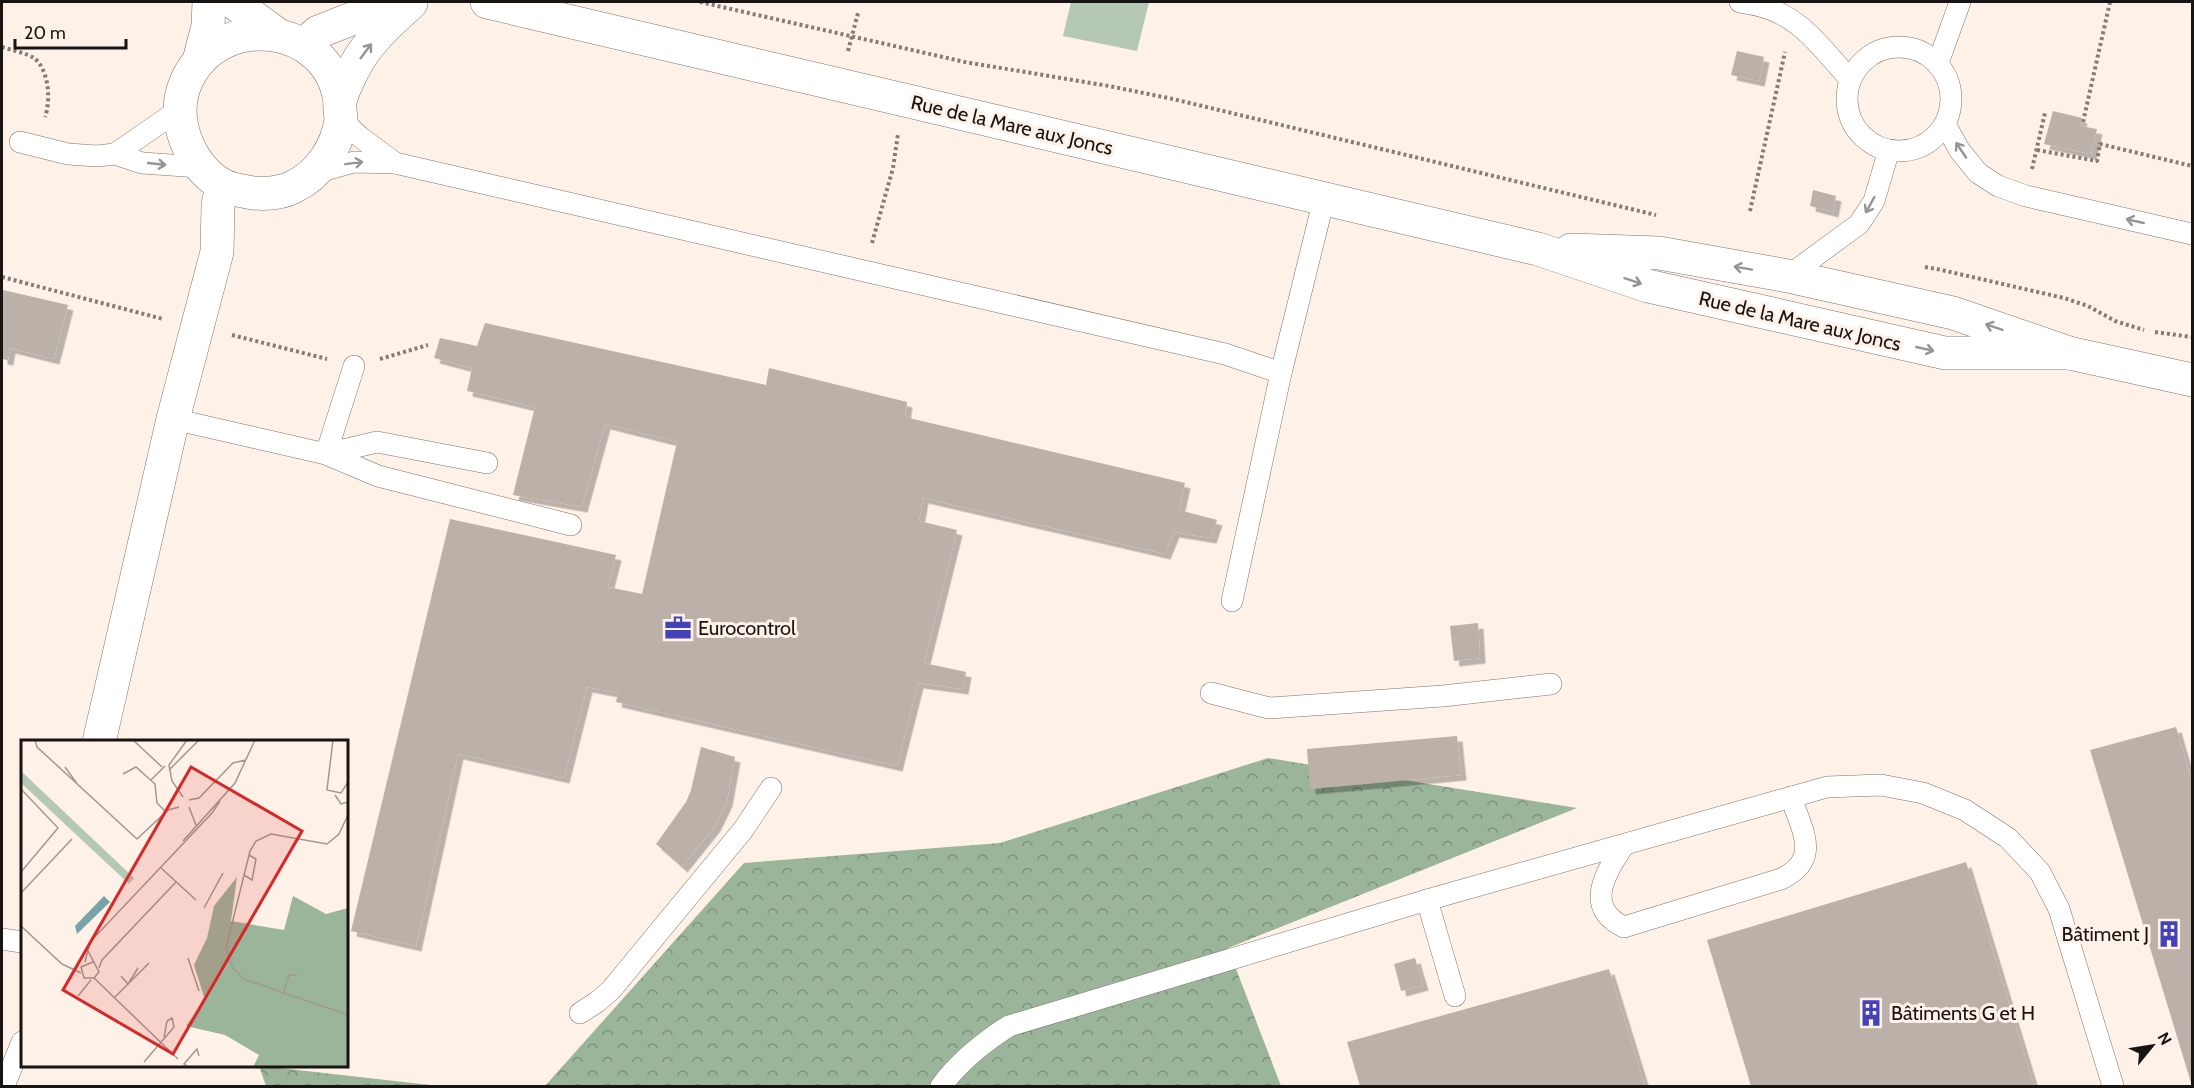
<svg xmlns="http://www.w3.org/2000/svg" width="2194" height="1088" font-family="Cabin,sans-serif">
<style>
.grass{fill:#b5c8b4}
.forest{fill:url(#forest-crowns)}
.building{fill:#bcb1a9;filter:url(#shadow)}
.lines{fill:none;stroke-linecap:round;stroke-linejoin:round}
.lane-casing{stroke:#7d736c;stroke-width:22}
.street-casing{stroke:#7d736c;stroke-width:34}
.path{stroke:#847c77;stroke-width:4;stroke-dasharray:3 3;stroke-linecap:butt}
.lane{stroke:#fff;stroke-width:21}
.street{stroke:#fff;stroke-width:33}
.oneway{stroke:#979594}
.labels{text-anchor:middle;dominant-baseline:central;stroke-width:6;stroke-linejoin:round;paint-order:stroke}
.street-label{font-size:20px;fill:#181412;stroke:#fdf1e8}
.poi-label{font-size:20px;fill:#181412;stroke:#fdf1e8;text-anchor:start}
.inset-road{fill:none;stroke:#a19992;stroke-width:1.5}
.view{fill:#d62828;fill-opacity:0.15;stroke:#d62828;stroke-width:3}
.inset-edge{fill:none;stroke:#181412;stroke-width:3}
</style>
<defs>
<pattern id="forest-crowns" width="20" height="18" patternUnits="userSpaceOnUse" patternTransform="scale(1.5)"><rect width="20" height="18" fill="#9ab59a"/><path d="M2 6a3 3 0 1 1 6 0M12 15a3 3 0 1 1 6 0" fill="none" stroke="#7d927c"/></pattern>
<filter id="shadow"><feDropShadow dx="5.5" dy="5.5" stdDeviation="0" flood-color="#0004"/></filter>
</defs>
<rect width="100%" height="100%" fill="#fdf1e8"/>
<polygon class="grass" points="1071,2 1149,2 1137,51 1063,36"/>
<g class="forest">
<polygon points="1268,758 1577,808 1228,948 1281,1086 545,1086 744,863 1000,843"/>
<polygon points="259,1066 262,1066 439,1086 266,1086"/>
</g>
<g class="building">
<polygon points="1737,51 1764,57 1759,81 1731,75"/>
<polygon points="2053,111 2082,118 2080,126 2097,129 2091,154 2044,144"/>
<polygon points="1813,190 1836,196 1833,212 1810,206"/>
<polygon points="3,290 68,305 54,359 10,348 8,360 2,359"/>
<polygon points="485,323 766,385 769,368 907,402 905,417 1185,483 1179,510 1217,520 1211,538 1174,532 1165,554 923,498 919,521 957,530 924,663 966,672 963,689 918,683 897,766 616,702 618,693 587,687 564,778 458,754 416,946 351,931 450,519 616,555 608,587 642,594 677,442 605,424 582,507 513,495 535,407 467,391 472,368 434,358 440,338 477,346"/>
<polygon points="1478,623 1480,658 1454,661 1450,626"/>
<polygon points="2176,727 2192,782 2192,1086 2090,750"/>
<polygon points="1457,736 1461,775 1310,789 1307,749"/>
<polygon points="701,747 735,757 727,801 715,826 682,867 656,844 686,802 691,790"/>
<polygon points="1966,862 2034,1086 1751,1086 1707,940"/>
<polygon points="1415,958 1423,985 1401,991 1394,964"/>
<polygon points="1609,969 1645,1086 1360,1086 1347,1042"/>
</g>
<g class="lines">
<defs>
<g id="lane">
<path d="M1740 2C1754 4 1769 7 1781 14 1809 28 1829 57 1850 79"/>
<circle cx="1899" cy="99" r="52"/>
<polyline points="1938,63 1960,2"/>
<polyline points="341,119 360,137 395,163"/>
<polyline points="1945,124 1960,151 1978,173 1998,186 2026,196 2192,234"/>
<polyline points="20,142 68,154 97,156 115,154 142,163 200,167"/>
<polyline points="115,154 180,109"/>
<polyline points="315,173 354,162 395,163 1225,354 1281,373"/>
<polyline points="1788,276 1859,224 1874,201 1889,150"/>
<polyline points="354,366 326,454 377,442 487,463"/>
<polyline points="173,419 326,454 378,476 571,525"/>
<polyline points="1232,601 1281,373 1324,199"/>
<polyline points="1211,693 1269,708 1443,696 1551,684"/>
<path d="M1624 845C1606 872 1583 907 1624 927L1781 879C1822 859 1802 831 1791 797"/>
<polyline points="1427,900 1455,996"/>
<polyline points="2,939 22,942"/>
<polyline points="580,1013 597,1002 611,990 743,830 771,788"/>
<polyline points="4,1086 22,1042"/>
<path d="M941 1086C960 1061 982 1043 1009 1026L1427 900 1827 787 1881 785 1923 793 1965 810 2008 838 2040 872 2059 909 2113 1086"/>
</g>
<g id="street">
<polyline points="233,2 278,35"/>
<polyline points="487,2 1538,249 1648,286 1945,353 2069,353"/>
<polyline points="304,45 318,32 377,9 409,4"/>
<polyline points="199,61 208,26 209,2"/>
<path d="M340 102C330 22 218 9 186 82 170 119 189 165 222 185 232 190 243 191 253 193 265 194 282 193 293 187 319 175 337 148 341 120 341 114 339 107 340 102 342 91 349 78 354 68 367 42 390 22 411 3"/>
<polyline points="1571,250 1659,253 1788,276 1953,313 2069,353 2192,380"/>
<polyline points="99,742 173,419 217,252 218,205 222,185"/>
</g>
</defs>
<use href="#lane" class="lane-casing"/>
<use href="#street" class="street-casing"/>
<g class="path">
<polyline points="700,2 965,62 1109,86 1173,99 1656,215"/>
<path d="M2 47C11 50 26 53 34 58 49 69 51 101 45 117"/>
<polyline points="848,51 858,13"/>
<polyline points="2083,122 2110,2"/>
<polyline points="2037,150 2097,161 2100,144 2192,166"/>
<polyline points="2032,169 2045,113"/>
<polyline points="1750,211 1785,52"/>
<polyline points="872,243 893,168 898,134"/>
<polyline points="1925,267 1937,269 2064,298 2088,306 2115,321 2144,330"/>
<polyline points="2,277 163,319"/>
<polyline points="2155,332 2192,337"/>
<polyline points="232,335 327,359"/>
<polyline points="380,359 428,345"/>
</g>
<use href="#lane" class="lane"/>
<use href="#street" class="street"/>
</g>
<defs><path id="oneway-shaft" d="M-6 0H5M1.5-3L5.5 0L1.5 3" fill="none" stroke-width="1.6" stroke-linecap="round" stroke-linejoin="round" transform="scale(1.5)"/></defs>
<g class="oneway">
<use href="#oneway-shaft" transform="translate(366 51) rotate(-53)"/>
<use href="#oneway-shaft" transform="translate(1961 150) rotate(-124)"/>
<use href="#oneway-shaft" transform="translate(354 163) rotate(-7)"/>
<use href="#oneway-shaft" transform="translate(157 164) rotate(6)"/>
<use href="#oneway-shaft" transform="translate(1870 205) rotate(119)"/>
<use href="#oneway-shaft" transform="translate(2135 221) rotate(-167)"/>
<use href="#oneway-shaft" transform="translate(1743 268) rotate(-170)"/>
<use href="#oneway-shaft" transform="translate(1633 281) rotate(19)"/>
<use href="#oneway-shaft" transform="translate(1994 327) rotate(-161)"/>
<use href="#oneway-shaft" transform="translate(1925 349) rotate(13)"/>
</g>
<defs>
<symbol id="office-bare" viewBox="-9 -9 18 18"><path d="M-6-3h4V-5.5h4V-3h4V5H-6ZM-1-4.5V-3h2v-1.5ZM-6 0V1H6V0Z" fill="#4342b7" stroke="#fdf1e8" stroke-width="2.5" paint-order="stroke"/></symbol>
<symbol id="building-bare" viewBox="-9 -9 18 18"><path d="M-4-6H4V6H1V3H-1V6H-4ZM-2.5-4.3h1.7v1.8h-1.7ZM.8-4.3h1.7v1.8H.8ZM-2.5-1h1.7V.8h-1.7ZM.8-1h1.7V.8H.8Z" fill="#4342b7" stroke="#fdf1e8" stroke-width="2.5" paint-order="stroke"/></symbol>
</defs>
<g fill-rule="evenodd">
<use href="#office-bare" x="659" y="609" width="38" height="38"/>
<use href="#building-bare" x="2150" y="915" width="38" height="38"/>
<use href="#building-bare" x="1852" y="994" width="38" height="38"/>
</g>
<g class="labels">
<g class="street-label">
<text transform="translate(1012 125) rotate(13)">Rue de la Mare aux Joncs</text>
<text transform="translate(1800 321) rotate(13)">Rue de la Mare aux Joncs</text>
</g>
<g class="poi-label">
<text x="698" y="628">Eurocontrol</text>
<text x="2149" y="934" text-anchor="end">Bâtiment J</text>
<text x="1891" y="1013">Bâtiments G et H</text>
</g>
</g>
<g transform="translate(21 740)">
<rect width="327" height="327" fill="#fdf1e8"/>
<path d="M0 31 113 138 108 144 0 43Z" fill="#b5c8b4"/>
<path d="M216 137 210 181 263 190 272 156 305 174 327 168V327H232L238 315 204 295 165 286 184 260 173 225 186 198 193 166Z" fill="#9ab59a"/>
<path d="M83 156 89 162 56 194 54 186Z" fill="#77a4a8"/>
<path class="inset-road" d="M14 0 16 7 116 99 147 70 158 67M112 0 141 27M312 0 306 50 320 53 327 42M44 27 57 45M148 30 178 0M102 34 115 27 134 44 136 63 145 72M130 40 144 26M0 49 37 88 0 132M314 55 320 64 327 62M162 57 151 41 148 25 166 0M168 60 178 58 212 23 225 20M168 67 175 85M327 75 318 94 306 104 250 94 235 101 229 111 205 208 211 227 223 239 327 275M162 101 214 43 234 0M139 127 175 160M223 135 231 140 235 119 228 115M0 153 51 99M183 168 202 133M0 186 41 224 60 233M66 209 78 232 73 238H63L60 227 72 222M167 218 178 251M64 222 69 202 191 73 199 61M78 228 81 220 155 142M100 236 107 244 117 228M73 238 157 319M262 254 268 235H276M57 256 70 240M94 257 128 223M123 322 153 287 151 278 146 281 143 297M167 327 163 324 176 309 178 316"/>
<path class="view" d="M170 27 281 91 152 314 42 250Z"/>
<rect width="327" height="327" class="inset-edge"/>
</g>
<rect width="2194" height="1088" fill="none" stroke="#181412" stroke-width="6"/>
<g transform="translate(2152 1046) rotate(60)" stroke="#fdf1e8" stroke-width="4.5" paint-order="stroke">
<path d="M0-4.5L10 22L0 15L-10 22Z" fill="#181412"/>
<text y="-9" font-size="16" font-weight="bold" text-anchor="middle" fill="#181412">N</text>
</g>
<path d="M15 39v9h111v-9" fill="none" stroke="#181412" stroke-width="3"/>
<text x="24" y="39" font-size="18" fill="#181412" stroke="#fdf1e8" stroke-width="4.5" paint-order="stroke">20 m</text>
</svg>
